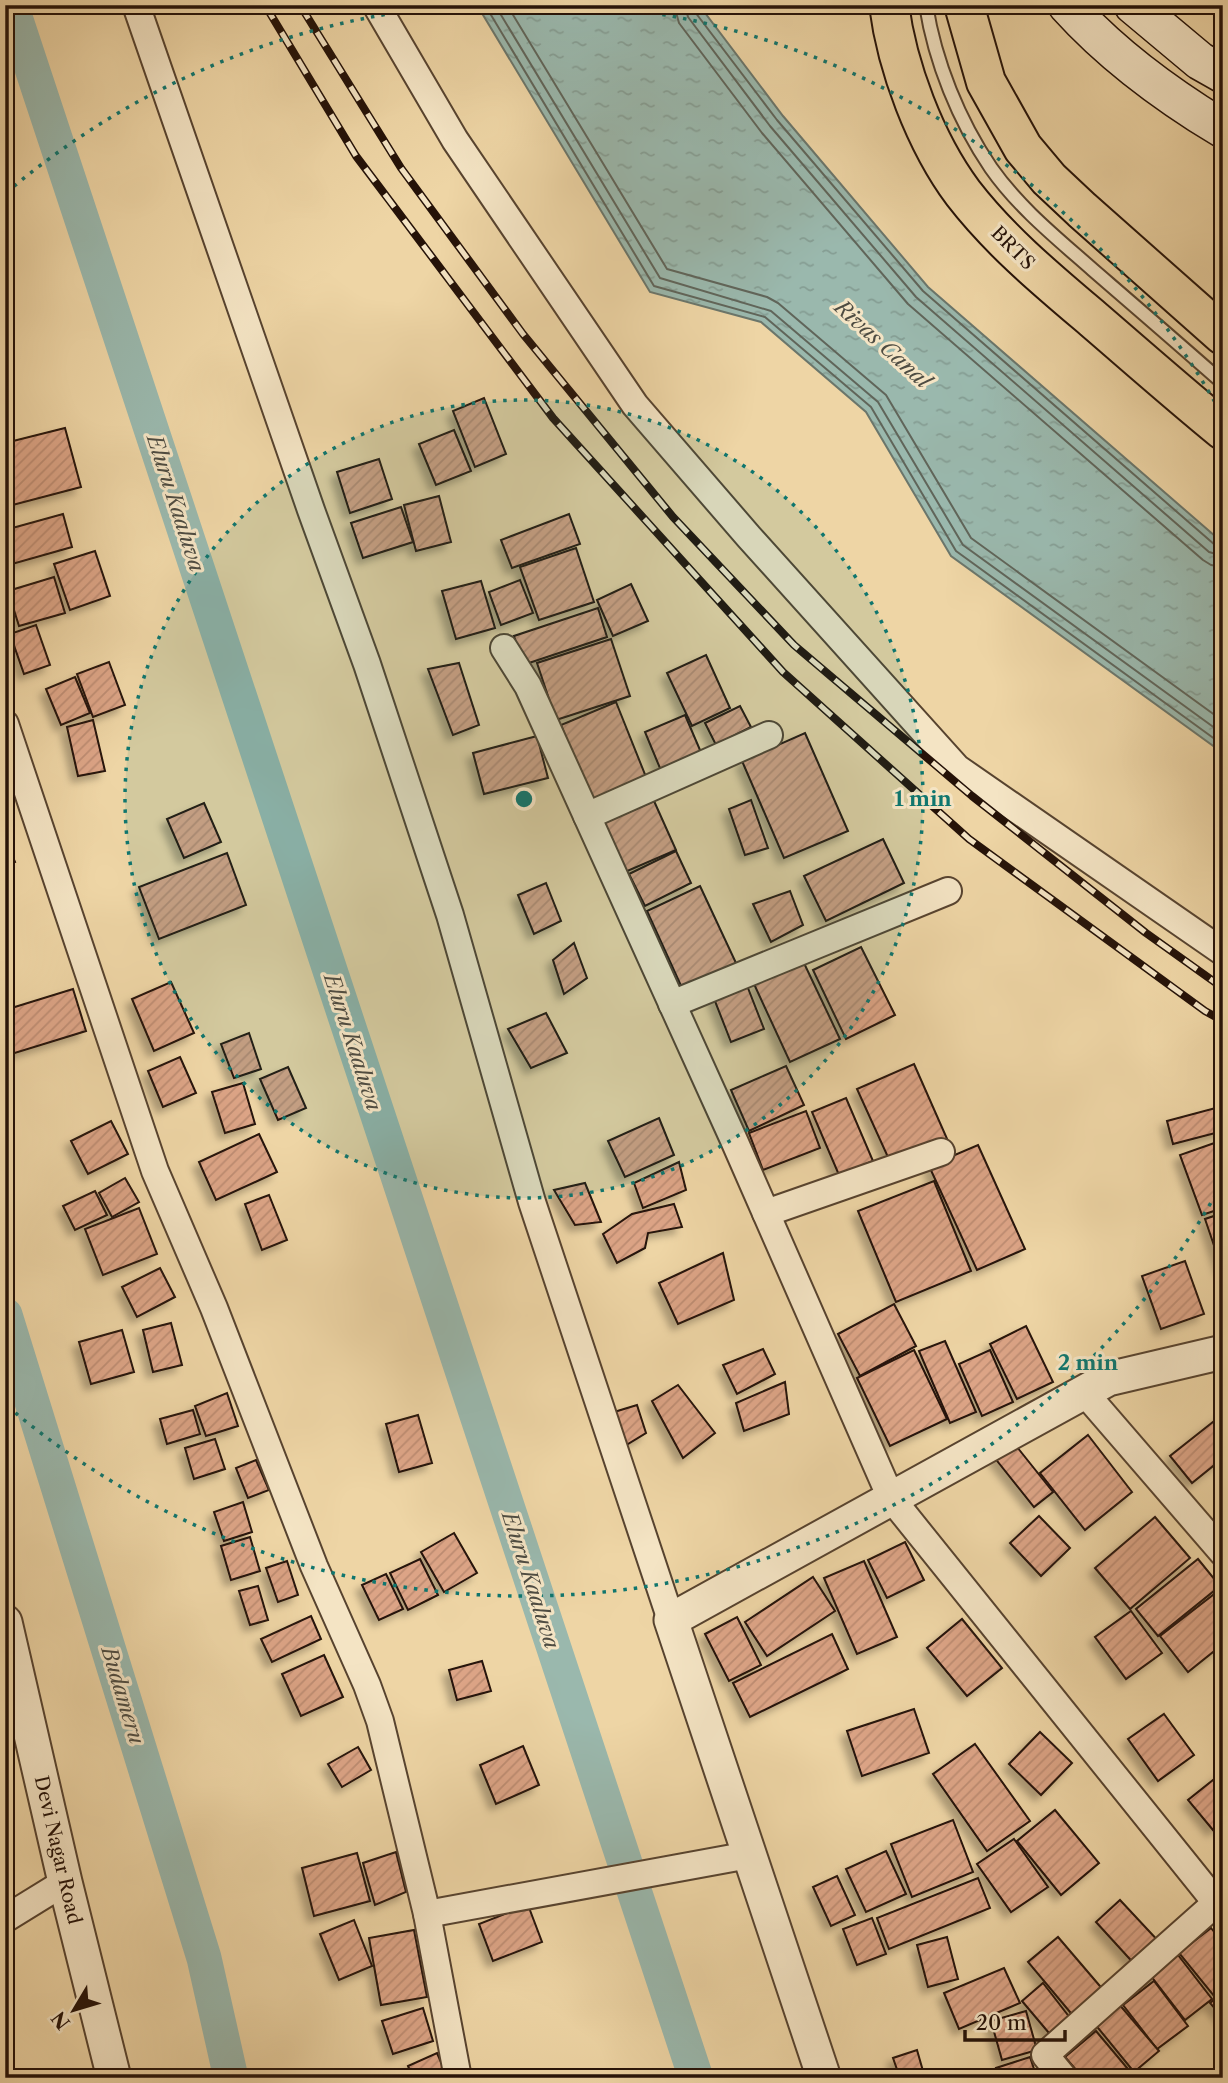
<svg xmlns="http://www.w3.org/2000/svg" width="1228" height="2083" font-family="'Libre Caslon Text',serif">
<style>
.water{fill:url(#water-ripples);stroke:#6b766b;stroke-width:2}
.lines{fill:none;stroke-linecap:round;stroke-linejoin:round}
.shore{stroke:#60655a;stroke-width:2}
.canal{stroke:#9ab8ad;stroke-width:35}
.building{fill:url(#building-hatch);stroke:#251208;stroke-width:2;filter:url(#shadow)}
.service-casing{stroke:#57432f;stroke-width:16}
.minor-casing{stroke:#57432f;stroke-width:30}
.tertiary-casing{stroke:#57432f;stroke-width:37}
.secondary-casing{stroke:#251208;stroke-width:40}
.primary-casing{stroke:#251208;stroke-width:42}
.service{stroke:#f4e4c4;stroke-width:12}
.minor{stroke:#f4e4c4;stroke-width:26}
.tertiary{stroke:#f4e4c4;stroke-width:33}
.secondary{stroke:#f4e4c4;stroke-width:37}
.primary{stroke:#eed5a5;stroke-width:38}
.rail-casing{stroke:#251208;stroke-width:8}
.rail{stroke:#f4e4c4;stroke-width:5;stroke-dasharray:16;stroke-linecap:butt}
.ring{fill:none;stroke:#0f766e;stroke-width:3.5;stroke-dasharray:3.5 7}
.labels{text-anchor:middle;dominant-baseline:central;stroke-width:6;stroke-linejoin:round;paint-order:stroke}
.street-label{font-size:19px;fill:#251208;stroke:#f4e4c4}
.water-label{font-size:21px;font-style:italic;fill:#4e4c42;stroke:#f4e4c4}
.centre{fill:#0f766e;stroke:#f4e4c4;stroke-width:3.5}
.ring-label{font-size:21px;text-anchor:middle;font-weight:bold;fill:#0f766e;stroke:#f4e4c4;stroke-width:6;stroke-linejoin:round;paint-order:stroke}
</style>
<defs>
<pattern id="water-ripples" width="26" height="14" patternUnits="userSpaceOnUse" patternTransform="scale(1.75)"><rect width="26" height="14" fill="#9ab8ad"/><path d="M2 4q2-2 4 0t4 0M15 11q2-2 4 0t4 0" fill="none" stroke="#859d93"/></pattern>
<pattern id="building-hatch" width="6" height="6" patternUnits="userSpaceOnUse" patternTransform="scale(1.75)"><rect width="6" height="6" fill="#dca486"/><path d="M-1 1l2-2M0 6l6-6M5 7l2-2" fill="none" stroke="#bd8c72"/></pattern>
<filter id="shadow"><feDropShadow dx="-6" dy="6" stdDeviation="3.5" flood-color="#0004"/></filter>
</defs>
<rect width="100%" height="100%" fill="#eed5a5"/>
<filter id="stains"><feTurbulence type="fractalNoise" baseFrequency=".00286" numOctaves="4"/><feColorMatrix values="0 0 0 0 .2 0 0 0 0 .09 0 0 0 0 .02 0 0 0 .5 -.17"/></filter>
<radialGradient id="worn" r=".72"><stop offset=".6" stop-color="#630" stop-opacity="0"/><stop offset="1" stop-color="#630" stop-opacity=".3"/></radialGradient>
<polygon class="water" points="477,5 699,5 783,116 928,287 1223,543 1223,753 951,556 866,412 761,322 650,292"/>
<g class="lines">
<g class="shore">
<polyline points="485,5 654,286 765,317 871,407 956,551 1223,745"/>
<polyline points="495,5 660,278 771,311 878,402 963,545 1223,734"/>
<polyline points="507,5 667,269 767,297 778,303 886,395 971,538 1223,721"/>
<polyline points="674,5 679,23 762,133 908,304 1203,560 1211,565 1223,567"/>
<polyline points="685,5 688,17 770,126 916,297 1209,552 1223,556"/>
<polyline points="694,5 695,12 777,120 923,291 1215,545 1223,547"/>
</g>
<g class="canal">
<polyline points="11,5 696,2078"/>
<polyline points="5,1315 204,1958 231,2078"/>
</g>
</g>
<g class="building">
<polygon points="484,398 506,454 475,467 453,411"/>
<polygon points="65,428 81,487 5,507 5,443"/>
<polygon points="454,430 471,471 436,485 419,444"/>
<polygon points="379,459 392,499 350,513 337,472"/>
<polygon points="439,496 451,542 416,551 404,505"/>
<polygon points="401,507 413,542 363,558 351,523"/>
<polygon points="63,514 72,547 5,566 5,530"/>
<polygon points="569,514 580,544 512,568 501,540"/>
<polygon points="576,548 594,602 539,620 520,567"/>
<polygon points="95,551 110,596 70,610 54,564"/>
<polygon points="54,577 65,613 19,626 8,591"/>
<polygon points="520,580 533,613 501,625 489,592"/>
<polygon points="481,581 495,628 456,639 442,591"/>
<polygon points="631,584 648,621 613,636 597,600"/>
<polygon points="598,608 607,637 523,665 514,636"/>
<polygon points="36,625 50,665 24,674 10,634"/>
<polygon points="611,639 630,696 556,720 537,663"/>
<polygon points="706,655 730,708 692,726 667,673"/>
<polygon points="109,662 125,705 93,717 77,674"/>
<polygon points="459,663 479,725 453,735 428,669"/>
<polygon points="75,677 90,713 61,725 46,689"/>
<polygon points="616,702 648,782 593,805 561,725"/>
<polygon points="740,706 751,727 716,745 705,723"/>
<polygon points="685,715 703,757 662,773 645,732"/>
<polygon points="93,720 105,771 78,776 67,727"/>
<polygon points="805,733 848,831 784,858 742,761"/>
<polygon points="537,736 548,778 484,794 473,753"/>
<polygon points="751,800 768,848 745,855 729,809"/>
<polygon points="654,801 676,850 625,872 603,823"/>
<polygon points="204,803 221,842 184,858 167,819"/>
<polygon points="5,839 15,862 5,866"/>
<polygon points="883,839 904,883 826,921 804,876"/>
<polygon points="676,851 691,883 645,906 629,874"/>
<polygon points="227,853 246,905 159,939 139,887"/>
<polygon points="546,883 561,921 534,934 518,895"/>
<polygon points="700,886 736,963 682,988 647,911"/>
<polygon points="790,891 803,925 771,942 753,904"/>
<polygon points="574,943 587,978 564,994 553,960"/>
<polygon points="861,947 895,1015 846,1039 813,970"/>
<polygon points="803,961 840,1039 790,1062 754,984"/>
<polygon points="171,982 194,1033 154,1051 132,999"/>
<polygon points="746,983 764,1029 731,1042 713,996"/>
<polygon points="73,989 86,1031 5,1056 5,1010"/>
<polygon points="546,1013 567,1053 531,1068 508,1029"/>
<polygon points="249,1033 261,1069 234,1078 221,1044"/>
<polygon points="180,1057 196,1093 163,1107 148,1071"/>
<polygon points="914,1064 948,1141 892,1166 857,1089"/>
<polygon points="786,1066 804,1105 749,1131 731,1090"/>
<polygon points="288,1067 306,1108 278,1120 260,1079"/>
<polygon points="243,1083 255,1124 225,1133 212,1092"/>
<polygon points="846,1098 873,1161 839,1175 812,1112"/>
<polygon points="1223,1106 1223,1131 1173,1144 1167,1121"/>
<polygon points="806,1111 820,1148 763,1170 749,1133"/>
<polygon points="659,1118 674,1155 625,1177 608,1141"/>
<polygon points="111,1121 128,1154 88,1174 71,1141"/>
<polygon points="259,1134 277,1172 216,1200 199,1162"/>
<polygon points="1223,1140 1223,1208 1202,1215 1180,1155"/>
<polygon points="978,1145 1025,1249 977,1270 929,1166"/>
<polygon points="679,1162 686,1190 643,1208 634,1183"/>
<polygon points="125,1178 139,1202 112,1217 99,1193"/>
<polygon points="934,1181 971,1271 896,1302 858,1211"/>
<polygon points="585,1183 601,1222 575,1225 554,1190"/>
<polygon points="95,1191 107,1215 75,1230 63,1206"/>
<polygon points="269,1195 287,1240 262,1250 245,1204"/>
<polygon points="674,1204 682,1227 648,1233 645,1248 617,1263 603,1234 632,1214"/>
<polygon points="139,1208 157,1254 103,1275 85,1229"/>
<polygon points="1223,1213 1223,1272 1205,1219"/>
<polygon points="723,1253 734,1300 678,1324 659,1283"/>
<polygon points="1185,1261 1204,1314 1161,1329 1142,1276"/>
<polygon points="160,1268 175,1297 137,1317 122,1287"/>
<polygon points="894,1304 916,1346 860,1376 838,1334"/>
<polygon points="171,1323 182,1365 153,1372 143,1330"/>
<polygon points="1026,1326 1053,1382 1017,1399 990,1344"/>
<polygon points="122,1330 134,1372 91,1384 79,1342"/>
<polygon points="945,1341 976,1412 950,1423 919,1351"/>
<polygon points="763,1349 775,1374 737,1394 723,1365"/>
<polygon points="914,1350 947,1419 890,1446 857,1378"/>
<polygon points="990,1350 1013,1402 982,1416 959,1364"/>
<polygon points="785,1382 789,1414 744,1431 736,1403"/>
<polygon points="678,1385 715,1433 683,1458 652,1401"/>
<polygon points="227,1393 238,1426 206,1436 195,1406"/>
<polygon points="637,1405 646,1433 623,1447 611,1413"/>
<polygon points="193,1410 200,1434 167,1444 160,1419"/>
<polygon points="1223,1414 1223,1458 1192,1483 1170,1456"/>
<polygon points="418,1415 432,1463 399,1472 386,1424"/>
<polygon points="1088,1435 1132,1492 1085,1530 1040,1473"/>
<polygon points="215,1439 225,1469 194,1479 185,1448"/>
<polygon points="1013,1442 1053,1492 1034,1507 994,1457"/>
<polygon points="256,1460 269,1490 248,1498 236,1468"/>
<polygon points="243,1502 252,1532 224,1541 214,1512"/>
<polygon points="1039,1516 1070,1548 1041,1576 1010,1543"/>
<polygon points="1155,1517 1190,1558 1130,1609 1095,1568"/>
<polygon points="454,1533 477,1573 444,1592 421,1552"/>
<polygon points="250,1537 260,1571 231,1580 221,1546"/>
<polygon points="905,1542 924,1580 887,1598 868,1560"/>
<polygon points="420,1559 438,1595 408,1610 390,1573"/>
<polygon points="1198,1559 1220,1586 1158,1636 1136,1609"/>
<polygon points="287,1561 298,1595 278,1602 266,1568"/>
<polygon points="864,1561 897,1637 857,1654 824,1578"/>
<polygon points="386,1574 403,1609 379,1620 362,1585"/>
<polygon points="813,1577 835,1611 767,1656 745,1622"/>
<polygon points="258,1586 268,1620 250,1625 239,1591"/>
<polygon points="1222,1588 1223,1644 1188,1672 1160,1636"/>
<polygon points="1131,1611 1162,1653 1126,1679 1095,1637"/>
<polygon points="311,1616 321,1639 272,1662 261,1639"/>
<polygon points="737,1617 761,1665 729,1681 705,1634"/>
<polygon points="962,1619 1002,1668 967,1696 927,1648"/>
<polygon points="832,1634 848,1669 750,1717 733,1683"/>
<polygon points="324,1655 343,1697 301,1716 282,1674"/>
<polygon points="482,1661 491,1691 457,1700 449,1670"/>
<polygon points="914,1709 929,1753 862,1776 847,1731"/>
<polygon points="1164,1714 1194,1755 1158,1781 1128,1739"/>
<polygon points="1040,1732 1072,1763 1041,1795 1009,1764"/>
<polygon points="975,1744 1030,1821 987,1851 933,1774"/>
<polygon points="523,1746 539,1785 496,1804 480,1765"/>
<polygon points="358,1747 371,1770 342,1787 328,1764"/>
<polygon points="1223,1772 1223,1822 1213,1830 1188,1800"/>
<polygon points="1055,1810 1099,1863 1061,1895 1017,1841"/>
<polygon points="953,1820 973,1872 912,1897 891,1844"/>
<polygon points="1014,1839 1048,1887 1011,1912 977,1864"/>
<polygon points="886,1851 906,1894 866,1912 846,1869"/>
<polygon points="396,1852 406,1892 375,1905 363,1863"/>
<polygon points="357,1853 370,1901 314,1916 302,1868"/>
<polygon points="837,1876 855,1915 831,1926 813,1887"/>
<polygon points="978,1878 990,1908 889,1949 877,1918"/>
<polygon points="1120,1900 1162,1945 1138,1968 1096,1922"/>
<polygon points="528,1905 542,1942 493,1961 479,1924"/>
<polygon points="872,1918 886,1954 857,1965 843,1929"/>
<polygon points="354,1920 372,1966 339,1980 320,1934"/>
<polygon points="1211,1928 1223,1943 1223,1990 1214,1996 1179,1953"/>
<polygon points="414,1930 427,1997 381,2005 369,1938"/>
<polygon points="947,1937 958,1979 928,1987 917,1945"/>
<polygon points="1058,1937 1105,1992 1075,2018 1028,1962"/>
<polygon points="1178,1955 1212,1999 1185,2020 1151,1976"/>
<polygon points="1004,1968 1020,2003 959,2029 944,1993"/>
<polygon points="1154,1981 1188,2026 1157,2049 1123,2005"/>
<polygon points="1043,1983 1074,2023 1054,2039 1022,2001"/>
<polygon points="1223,1993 1223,2018 1210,2003"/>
<polygon points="1118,2003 1159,2051 1134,2072 1094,2023"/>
<polygon points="423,2008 433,2041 393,2054 382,2021"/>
<polygon points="1026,2011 1037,2050 1002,2060 991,2021"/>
<polygon points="1096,2031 1133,2075 1130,2078 1083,2078 1065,2057"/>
<polygon points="917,2050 925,2078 900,2078 893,2058"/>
<polygon points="437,2053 448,2078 413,2078 408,2066"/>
<polygon points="1030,2057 1037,2078 999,2078 996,2068"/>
</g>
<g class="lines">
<defs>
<path id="service" d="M926 5C935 62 959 121 991 168 1019 208 1058 239 1093 270 1137 308 1180 345 1223 383"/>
<g id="minor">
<polyline points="136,5 311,510 367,664 450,915 532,1202 671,1620"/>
<polyline points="376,5 455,140 635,405 749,537 957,768 1223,952"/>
<polyline points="504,648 528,686 733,1138 891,1498 1223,1911"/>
<polyline points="5,724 155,1171 214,1308 314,1566 367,1685 380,1721 427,1914 458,2078"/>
<polyline points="587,816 769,735"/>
<polyline points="672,1004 948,891"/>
<polyline points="766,1213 941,1152"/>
<polyline points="1084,1392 1223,1553"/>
<polyline points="5,1725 27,1716"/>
<polyline points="427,1914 749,1855"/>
<polyline points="5,1919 65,1882"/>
<polyline points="1064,2078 1045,2055 1216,1903"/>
</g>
<g id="tertiary">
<polyline points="5,1622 65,1882 114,2078"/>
<polyline points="824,2078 671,1620 1108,1379 1223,1352"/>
</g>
<g id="secondary">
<path d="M1067 5C1112 55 1165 94 1223 129"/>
<polyline points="1133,5 1200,61 1223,74"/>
</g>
<g id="primary">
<path d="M889 5C897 67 925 142 963 193 1000 241 1047 280 1093 319 1136 356 1179 394 1223 430"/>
<polyline points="964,5 986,82 1023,148 1049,179 1082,210 1223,335"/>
</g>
</defs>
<use href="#service" class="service-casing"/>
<use href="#minor" class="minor-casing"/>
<use href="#tertiary" class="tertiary-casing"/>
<use href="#secondary" class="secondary-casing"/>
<use href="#primary" class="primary-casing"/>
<use href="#service" class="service"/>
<use href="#minor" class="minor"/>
<use href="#tertiary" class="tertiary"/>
<use href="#secondary" class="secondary"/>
<use href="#primary" class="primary"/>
<defs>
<g id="rail">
<polyline points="265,5 356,156 553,418 783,672 969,839 1205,1011 1223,1021"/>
<polyline points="300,5 401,168 523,334 673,517 794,645 972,796 1146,933 1223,988"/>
</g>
</defs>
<use href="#rail" class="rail-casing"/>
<use href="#rail" class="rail"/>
</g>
<circle cx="524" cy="799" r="399" fill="#0f766e" fill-opacity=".12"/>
<g class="ring">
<circle cx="524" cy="799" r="399"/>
<path d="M1221 1185A797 797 0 0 1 6 1405M6 193A797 797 0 0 1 448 6M600 6A797 797 0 0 1 1221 413"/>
</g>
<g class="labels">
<g class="street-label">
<text transform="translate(1013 248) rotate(45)">BRTS</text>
<text transform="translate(58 1850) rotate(77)">Devi Nagar Road</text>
</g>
<g class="water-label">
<text transform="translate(883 344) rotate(42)">Rivas Canal</text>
<text transform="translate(176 503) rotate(72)">Eluru Kaaluva</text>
<text transform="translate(353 1042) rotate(72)">Eluru Kaaluva</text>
<text transform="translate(531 1580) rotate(72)">Eluru Kaaluva</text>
<text transform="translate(123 1695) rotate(73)">Budameru</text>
</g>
</g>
<circle cx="524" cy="799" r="10" class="centre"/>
<g class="ring-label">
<text x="923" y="806">1 min</text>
<text x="1088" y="1370">2 min</text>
</g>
<rect width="1228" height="2083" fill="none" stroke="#eed5a5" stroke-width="28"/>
<rect x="7" y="7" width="1214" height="2069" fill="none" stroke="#251208" stroke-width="3.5"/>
<rect x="14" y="14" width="1200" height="2055" fill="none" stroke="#251208" stroke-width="2"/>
<g transform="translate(74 2010) rotate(232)" stroke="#f4e4c4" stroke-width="5" paint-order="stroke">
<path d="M0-5L12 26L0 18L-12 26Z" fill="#251208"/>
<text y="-10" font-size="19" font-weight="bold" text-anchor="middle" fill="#251208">N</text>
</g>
<path d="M965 2030v10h100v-10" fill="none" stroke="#251208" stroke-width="3.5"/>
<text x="976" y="2030" font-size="21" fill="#251208" stroke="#f4e4c4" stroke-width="5" paint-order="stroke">20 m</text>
<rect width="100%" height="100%" filter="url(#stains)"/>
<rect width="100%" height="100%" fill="url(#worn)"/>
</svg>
